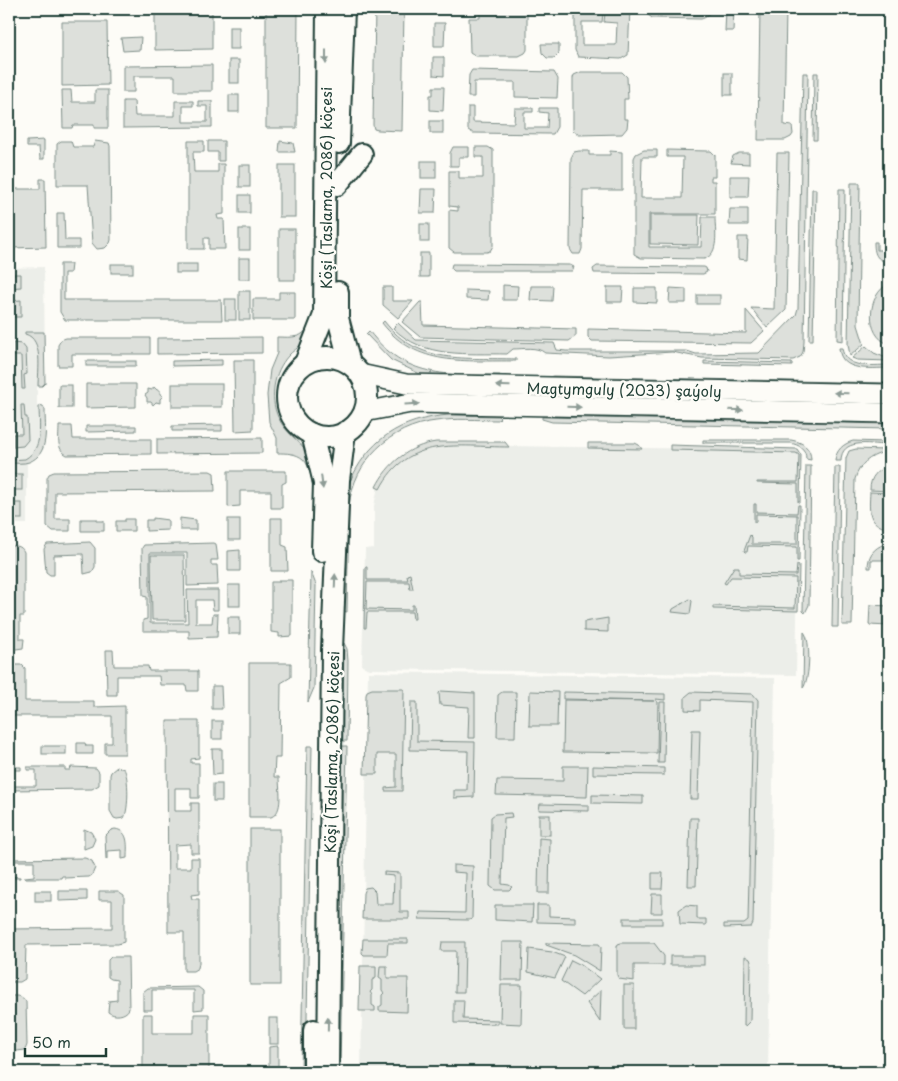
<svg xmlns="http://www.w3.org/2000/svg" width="898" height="1081" font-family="'Playpen Sans',sans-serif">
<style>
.built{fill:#eceee9}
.green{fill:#dde0db;stroke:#7e8e88}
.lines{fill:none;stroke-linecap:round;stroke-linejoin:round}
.secondary-casing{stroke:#1f3d34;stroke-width:22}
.primary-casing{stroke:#1f3d34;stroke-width:24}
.secondary{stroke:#fdfcf7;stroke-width:19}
.primary{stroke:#fdfcf7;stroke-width:20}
.oneway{fill:#8e9c96}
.labels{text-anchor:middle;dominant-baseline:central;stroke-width:4.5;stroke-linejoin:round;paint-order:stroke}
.street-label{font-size:15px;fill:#1f3d34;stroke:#fdfcf7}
</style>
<rect width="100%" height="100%" fill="#fdfcf7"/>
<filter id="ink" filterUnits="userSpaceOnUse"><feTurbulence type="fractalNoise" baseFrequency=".02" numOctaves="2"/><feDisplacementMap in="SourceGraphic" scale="10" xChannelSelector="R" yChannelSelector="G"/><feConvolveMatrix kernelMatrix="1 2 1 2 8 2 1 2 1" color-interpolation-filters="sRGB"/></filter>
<g filter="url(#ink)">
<g class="built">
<polygon points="44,267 45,383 42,386 37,387 37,405 43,406 45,410 45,443 44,448 38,456 27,463 27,524 9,524 9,268"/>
<polygon points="438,445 793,450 800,456 796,675 370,669 362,666 365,549 374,548 374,506 378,486 383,478 405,456"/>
<polygon points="368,672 775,678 768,1072 361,1072"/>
</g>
<g class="green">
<polygon points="155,9 203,9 203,11 212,11 212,49 155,50"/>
<polygon points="266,9 298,9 297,128 266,128"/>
<polygon points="375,9 404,9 402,131 378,130 374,129 373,125"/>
<polygon points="480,9 527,9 527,50 525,53 519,56 476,56 470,52 469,18 480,18"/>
<polygon points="575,9 588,9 588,13 603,13 602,22 582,22 582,45 616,45 617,23 604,22 605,13 621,13 622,9 630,9 628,55 621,59 578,57 575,50"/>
<path d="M646 9H651L652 11H672L673 9H710C710 14 706 18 701 19L652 18 647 14Z"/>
<polygon points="726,9 734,9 733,31 725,31"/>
<polygon points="760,9 786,9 784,125 792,126 793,134 791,137 785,140 758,140"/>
<polygon points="62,22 107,22 108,85 62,86"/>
<polygon points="434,23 445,23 444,46 434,46"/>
<rect x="229" y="27" width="10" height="22"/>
<polygon points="141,37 140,50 123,51 121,38"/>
<polygon points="541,44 559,44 559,53 554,58 547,58 542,53"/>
<polygon points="433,57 444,57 444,76 433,75"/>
<rect x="229" y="60" width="10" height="23"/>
<polygon points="212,65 212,91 175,91 175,76 134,76 134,92 123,92 123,66"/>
<polygon points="472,70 554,72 558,79 557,98 515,97 515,82 474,82 474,97 468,97 469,75"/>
<polygon points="581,72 622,72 627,77 628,99 624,99 624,119 628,119 627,128 622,134 579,135 573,130 573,78 574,75"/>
<rect x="724" y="73" width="8" height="22"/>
<path d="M803 73H808L804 342 803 352 800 357 793 360 702 358 672 352 609 356 545 353C537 346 523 349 513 349L507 354C467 353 424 359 393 328L398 323 416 340 554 343 557 350 566 351H687L696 354 759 353 796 315 798 308Z"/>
<polygon points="814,73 818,73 817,140 813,140"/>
<polygon points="433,87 444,87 443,111 430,110 430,95 433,95"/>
<polygon points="62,90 71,90 72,102 95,102 95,90 108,90 108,128 94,128 94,125 73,125 72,128 63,128"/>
<rect x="229" y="95" width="10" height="17"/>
<polygon points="123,101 134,101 135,116 175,116 175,101 193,101 193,106 183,106 183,122 207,122 207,106 198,106 198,101 212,101 212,127 123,128"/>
<polygon points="468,107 473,107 473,122 514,123 515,108 533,108 533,112 524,112 524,128 547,128 548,113 539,112 539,108 557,108 557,127 553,134 549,134 473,133 468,130"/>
<rect x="430" y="121" width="13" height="12"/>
<polygon points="44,140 44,159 40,159 39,147 27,147 27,141"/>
<polygon points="61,141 71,141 73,147 93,147 95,141 109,143 110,146 111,240 110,243 105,248 97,249 92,243 88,185 57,185 57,144"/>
<polygon points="188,141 204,141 204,152 193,152 194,172 218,172 218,164 224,164 224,214 217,215 218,219 224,219 225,249 209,249 209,238 204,238 204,249 188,249"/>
<polygon points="208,141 224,141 224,161 218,161 218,152 208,152"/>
<polygon points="280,141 293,143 295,152 279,152"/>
<polygon points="453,147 469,147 469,157 459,157 459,166 450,166 450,153"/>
<polygon points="475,147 488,147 493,150 493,246 490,251 487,252 454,252 449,248 449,210 458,211 458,207 449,206 449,171 459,171 459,178 483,178 483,157 475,157"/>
<path d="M644 150H657V157H642L641 198H682L683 157H667V150L708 151H711L715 155V177H711V181H715V214H649V247H701L702 217H715C715 231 720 254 704 259L641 258 634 254V158L636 154Z"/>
<polygon points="579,151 589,151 589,155 610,155 610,151 622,152 622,190 583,190 582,249 580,254 573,254 570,249 571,158 574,152"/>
<polygon points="739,153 749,153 749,164 731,163 733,156"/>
<polygon points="777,153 789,153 786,310 767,328 751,308 774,309"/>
<rect x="421" y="161" width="15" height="17"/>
<rect x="239" y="165" width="11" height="22"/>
<rect x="279" y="165" width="16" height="52"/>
<polygon points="730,176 749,176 748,197 730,197"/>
<polygon points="40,179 45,179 46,247 11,248 11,236 9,236 9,189 40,189"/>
<polygon points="851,183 860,183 858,325 864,344 850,356 848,344"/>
<polygon points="421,189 436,189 435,213 420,213"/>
<polygon points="812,189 816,189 813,340 809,340"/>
<polygon points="839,189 845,189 843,341 837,340"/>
<rect x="239" y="195" width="11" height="18"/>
<polygon points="730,209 748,209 748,225 729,225"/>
<polygon points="57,213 64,213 65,240 79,240 79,248 57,248"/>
<polygon points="650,215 699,215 698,245 650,244"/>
<rect x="420" y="224" width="9" height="18"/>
<rect x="239" y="229" width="11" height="21"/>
<rect x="279" y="229" width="16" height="51"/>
<polygon points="738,237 748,237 747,260 738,259"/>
<path d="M874 242H877V250H889V262C876 261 874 253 874 242Z"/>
<rect x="420" y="253" width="9" height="24"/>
<rect x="239" y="258" width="11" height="21"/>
<polygon points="60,264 71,264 70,273 64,273 64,300 221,300 222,320 65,320 60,312"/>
<rect x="111" y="264" width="22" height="9"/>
<rect x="176" y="264" width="21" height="9"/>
<polygon points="452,264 570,265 574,267 572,271 454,271 451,268"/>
<polygon points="597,266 704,267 706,268 707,272 703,274 596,273 594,273 593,269"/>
<polygon points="9,274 21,274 21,287 9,288"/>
<path d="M889 284V344C864 336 867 293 889 284Z"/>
<polygon points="503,285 518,286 517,300 503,300"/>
<polygon points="531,286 553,286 552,301 530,300"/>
<polygon points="383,287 392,287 392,301 413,301 398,318 383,305"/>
<polygon points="607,287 623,287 622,302 607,302"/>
<polygon points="634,288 657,288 657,303 634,302"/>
<polygon points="670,288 686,289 686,303 669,303"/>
<polygon points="466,290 489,291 488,300 466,299"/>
<rect x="239" y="291" width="11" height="29"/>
<polygon points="279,292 295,292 295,320 253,320 253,299 279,299"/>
<path d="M315 293C316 299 318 307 317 312 316 319 306 337 302 343 299 348 292 351 288 356 274 372 269 397 278 417 286 435 304 443 314 461L317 554H312C312 532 319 474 303 459 296 453 286 453 277 453V438L269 422 267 395 270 370 277 353V337C284 337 291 338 298 336 313 331 314 307 315 293Z"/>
<rect x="697" y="295" width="23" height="9"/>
<rect x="225" y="299" width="11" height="21"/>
<polygon points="21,300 21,317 9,317 9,301"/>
<polygon points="420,302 422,302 423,325 576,329 576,336 569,341 420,337 402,322"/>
<polygon points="746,310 764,331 751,343 592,341 588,337 588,329 746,333"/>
<path d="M384 321C419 366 466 357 516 359V361C465 360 417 368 382 323Z"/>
<path d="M369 331C405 378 447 375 500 375V376L433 377 420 374 391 360 366 334Z"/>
<path d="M25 332H44L45 383 42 386H38C38 371 44 339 25 334Z"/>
<polygon points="262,337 262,353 157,354 157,338"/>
<polygon points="66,338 150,338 150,354 72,354 72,366 58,366 58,345 61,340"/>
<polygon points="13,343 22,344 26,349 27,374 24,375 25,389 22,389 21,356 13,356"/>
<polygon points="866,346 874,353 889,359 889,361 857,360 852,358"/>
<path d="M839 348H842C845 370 872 365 889 365V368C871 368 841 373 839 348Z"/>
<polygon points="222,360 222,365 172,366 172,361"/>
<polygon points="234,360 253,360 253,430 235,431"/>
<rect x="86" y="361" width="50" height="5"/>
<polygon points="704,361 792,363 792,366 704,364"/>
<polygon points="553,376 889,383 889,388 544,378"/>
<polygon points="86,384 136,384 136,407 86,408"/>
<rect x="172" y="384" width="50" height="23"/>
<rect x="59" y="385" width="13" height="23"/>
<polygon points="154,387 157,390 160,390 160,394 163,396 160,399 160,403 156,402 153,405 151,402 147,402 147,398 145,395 148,393 148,389 152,390"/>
<polygon points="21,405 24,405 25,417 27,417 28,440 23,446 13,447 13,434 22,434"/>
<path d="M39 405 43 406 45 410C45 428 50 454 29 462 24 464 15 463 9 463V460L25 459C44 448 39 425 39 405Z"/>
<path d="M449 415 498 416 500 418 498 420C477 420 456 418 436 421 390 426 354 461 349 506L347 612 343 611 348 486C367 440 400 419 449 415Z"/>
<polygon points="542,417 889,424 889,429 552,422 542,419"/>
<polygon points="222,425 222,431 172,431 172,426"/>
<path d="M59 426H72L73 439H151V454L67 455C56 449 59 438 59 426Z"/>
<polygon points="86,426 136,426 136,431 86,432"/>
<polygon points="262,438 262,453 157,454 157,439"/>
<path d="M703 440H791C802 442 811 447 811 460L806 459C806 449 800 445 790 443H703Z"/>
<path d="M853 441 885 442V445C869 444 841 438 841 461H835C836 450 843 444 853 441Z"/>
<path d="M436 442H505L509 447C458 447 408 435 380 489L376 487C388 463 409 446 436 442Z"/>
<polygon points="588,443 635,443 639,445 642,449 588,448"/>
<polygon points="670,445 797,449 801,455 800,502 798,502 798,484 757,483 757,482 798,482 799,455 796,453 670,450"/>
<path d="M856 449 884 450V452C869 457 860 463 855 479L852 625H842L846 458 849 451Z"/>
<polygon points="806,466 811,466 809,605 805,613 803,611"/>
<polygon points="835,467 840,467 838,627 832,627"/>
<path d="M889 467V491L870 490C870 477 877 469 889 467Z"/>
<polygon points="210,471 214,473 215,491 55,492 55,519 70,519 70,531 53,531 47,526 47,478 49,474 54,472"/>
<polygon points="228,471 286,471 286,482 282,484 282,508 271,508 271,491 240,491 240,506 228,507"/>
<rect x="9" y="474" width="13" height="16"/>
<path d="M870 492 889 493V529C867 524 869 511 870 492Z"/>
<rect x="9" y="503" width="13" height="16"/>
<polygon points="754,504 756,504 756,512 797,513 798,505 800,505 799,561 797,561 797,547 748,546 747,552 745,552 744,551 750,535 752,537 752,544 797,544 797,515 756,514 756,522 754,522"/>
<polygon points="153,518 168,520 168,530 146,531 146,520 153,520"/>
<polygon points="180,518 196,520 196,530 180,530"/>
<polygon points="271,518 282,518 282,545 287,547 288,571 271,571"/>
<polygon points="81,519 97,519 97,521 104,521 104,531 81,531"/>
<polygon points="125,519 134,519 134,531 116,531 116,521 125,521"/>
<rect x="228" y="519" width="12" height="21"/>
<polygon points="90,542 95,548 95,567 92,572 84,574 83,554 54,555 54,575 50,575 46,572 44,549 47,544"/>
<polygon points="214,543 216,544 218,560 211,560 211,565 217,565 218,585 187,586 187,553 150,553 150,623 188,623 187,590 218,590 218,610 213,610 212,600 196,600 196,623 212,623 213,614 218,614 217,637 189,638 189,631 143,631 143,620 147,619 147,597 143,596 142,548 144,545"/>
<path d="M885 544H889V560H871V568H868C868 556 873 548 885 544Z"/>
<path d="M9 546C16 546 21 545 24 552V616H20V639H24L23 648 9 650 10 602H9Z"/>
<polygon points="240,550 240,571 228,571 228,551"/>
<polygon points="151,555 184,555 185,620 152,620"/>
<polygon points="797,565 799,565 798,611 713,609 713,606 795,608 796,578 731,577 726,584 724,583 734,567 739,567 739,574 796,575"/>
<polygon points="365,567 367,567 367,580 408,580 407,575 410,574 413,589 410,589 409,582 367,582 366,609 412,610 412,605 414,605 415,619 413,619 412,612 367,612 366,628 364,628"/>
<polygon points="311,572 316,585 314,688 308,702"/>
<polygon points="279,580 292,580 292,636 279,637 279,633 271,632 271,582 279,582"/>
<rect x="228" y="585" width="12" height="21"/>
<polygon points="690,599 692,601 690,614 672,612 673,609"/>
<polygon points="870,605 889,606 889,626 869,625"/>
<rect x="228" y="617" width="12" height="17"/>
<polygon points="608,618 608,632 584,631 584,622"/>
<path d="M804 632C811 639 810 680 803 688Z"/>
<polygon points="344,643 347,649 348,661 347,741 342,741"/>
<polygon points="106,650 113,650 114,666 148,666 149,671 198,671 198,691 187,691 186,685 160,685 159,676 117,676 117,695 107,695"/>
<path d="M249 663H291V677L281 683 280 758H275L274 777H279C279 790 284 812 271 817H249Z"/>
<polygon points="9,665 22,665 25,668 25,701 94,701 94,707 125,706 125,754 105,754 105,743 112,743 112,716 9,716"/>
<polygon points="212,686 221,686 222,709 212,709"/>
<polygon points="372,689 404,689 402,791 385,791 385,788 396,787 396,754 377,754 377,774 364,774 366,695 367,691"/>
<polygon points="441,691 475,693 475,738 468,738 469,707 440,705 439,693"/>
<polygon points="530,691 558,692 557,726 529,726"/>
<polygon points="502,692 516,692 515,737 497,737 498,695"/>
<polygon points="563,692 665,694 665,700 656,699 656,701 658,702 657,753 563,752 564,700 654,701 563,699"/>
<polygon points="691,692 753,694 758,700 753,923 751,927 724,928 724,924 744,924 748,921 753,702 700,700 700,711 685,710 685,697"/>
<polygon points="411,702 417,702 417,741 475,742 474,797 454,798 454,790 467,790 468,751 410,750"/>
<polygon points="660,702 665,702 664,763 658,763"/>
<polygon points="167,721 199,721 199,758 191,759 191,763 199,763 199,798 191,798 191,788 175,788 175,811 191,811 191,803 199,803 199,853 191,853 191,844 175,845 175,868 191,868 191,858 199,858 199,894 191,895 192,899 199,899 199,963 198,968 193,971 184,971 184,932 168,932"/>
<rect x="212" y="721" width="10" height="18"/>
<polygon points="692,730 700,730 698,799 690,799"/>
<polygon points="77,743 85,743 86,746 93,746 93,754 77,754"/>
<rect x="42" y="746" width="24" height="8"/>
<polygon points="307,746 312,746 306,1072 301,1072"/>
<polygon points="342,746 347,746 340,1066 335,1066"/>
<polygon points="212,749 222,749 222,774 213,775"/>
<polygon points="563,766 588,766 587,797 496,795 497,780 563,781"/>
<polygon points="593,766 664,768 664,775 593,774"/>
<polygon points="9,767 21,767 21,770 12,770 12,786 36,786 36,770 27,770 27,767 65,767 65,770 70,770 71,767 96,768 99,772 99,785 92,789 9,790"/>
<path d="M117 767 124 769C129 776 129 810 124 818L117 819 114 818 110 811V775L111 772Z"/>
<rect x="213" y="784" width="9" height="17"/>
<polygon points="592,795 643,796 643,804 592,803"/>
<polygon points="540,804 589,805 589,811 539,810"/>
<polygon points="511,813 512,817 504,818 502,884 509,885 512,887 509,890 495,890 490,886 491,817 495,814"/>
<rect x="539" y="815" width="11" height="20"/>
<polygon points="690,818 698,818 696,886 688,886"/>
<polygon points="84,829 91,832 95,839 92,846 84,849"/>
<path d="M115 829C130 831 127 847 127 858L122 859V850L107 851V859H106L105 836 111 830Z"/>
<rect x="250" y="829" width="30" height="156"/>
<polygon points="539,838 550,839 549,893 538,893"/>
<polygon points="85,858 92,861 95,868 92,875 89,877 65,878 65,876 62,876 61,878 25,878 25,877 34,876 34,861 10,861 9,876 20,877 20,878 9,878 9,859"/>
<polygon points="453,865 473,866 472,919 469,920 419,919 420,912 465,913 466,873 453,872"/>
<polygon points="384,872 400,873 400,912 409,912 409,919 362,919 363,893 365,888 371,887 375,891 376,904 393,904 394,876 384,875"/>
<polygon points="652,873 663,873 662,889 652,889"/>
<rect x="35" y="891" width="16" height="10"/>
<polygon points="59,891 87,891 87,900 59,901"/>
<polygon points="99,891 118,891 124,895 124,942 118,944 26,945 25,979 20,982 9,982 9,929 112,928 112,900 99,900"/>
<polygon points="652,894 662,894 662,913 651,913"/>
<polygon points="495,905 533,905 532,922 495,920"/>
<polygon points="537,905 549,905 549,916 575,917 575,923 537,922"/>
<polygon points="686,905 697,906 697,919 706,919 706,925 680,924 679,910"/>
<rect x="624" y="918" width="38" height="6"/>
<polygon points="363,939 408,939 408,943 388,943 387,955 364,955 362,953"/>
<polygon points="442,942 465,942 464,992 455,992 456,951 441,951"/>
<polygon points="502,942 523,942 522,980 501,980"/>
<polygon points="546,943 599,944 601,947 600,971 574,955 546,945"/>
<polygon points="621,943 654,943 664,956 664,965 634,965 634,981 619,979 617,975 617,946 618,944"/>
<polygon points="529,949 552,952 565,957 555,978 528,972"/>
<rect x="670" y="956" width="34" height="9"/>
<polygon points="745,956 750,959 751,962 750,1021 745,1026 744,1026"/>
<path d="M111 957H128L129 1009C125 1016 114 1017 108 1012L109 1001 117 1000V980L111 979 108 977V960Z"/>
<polygon points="571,960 581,965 600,979 582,996 561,981"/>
<polygon points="360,966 376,966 376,978 372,980 372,990 370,992 372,995 372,1005 375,1007 375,1011 359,1011"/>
<polygon points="380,966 387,966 387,978 408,978 407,1012 379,1011 379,1007 382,1005 382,995 384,993 382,990 382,980 379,978"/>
<polygon points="501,985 522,985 521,1024 500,1023"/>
<rect x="624" y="985" width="10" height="44"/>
<polygon points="198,987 203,991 203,1009 194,1010 194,990 152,990 152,1010 143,1010 143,992 148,988"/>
<polygon points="601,990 600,1022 587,1003"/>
<path d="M9 996C17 996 22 995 26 1002L27 1045 25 1050 9 1052V1044H13L12 1003H9Z"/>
<polygon points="454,1000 464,1000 463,1019 498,1020 498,1024 454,1023"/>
<polygon points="143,1014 152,1014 152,1033 194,1033 194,1014 209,1014 209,1072 143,1072"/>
<rect x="269" y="1018" width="9" height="26"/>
<polygon points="278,1046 278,1072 269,1072 269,1047"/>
</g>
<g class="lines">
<defs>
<g id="secondary">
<polyline points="360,374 406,384 889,394"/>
<polyline points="364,412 411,403 889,413"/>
</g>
<g id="primary">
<polyline points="339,143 344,9"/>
<polyline points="337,185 362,154"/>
<polyline points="338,292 338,318 350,364"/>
<circle cx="327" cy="397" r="40"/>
<polyline points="305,363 324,315 327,9"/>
<polyline points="312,434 324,483 322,551"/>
<polyline points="314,1072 314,1030"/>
<polyline points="328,1072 332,650 339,480 345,432"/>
</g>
</defs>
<use href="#secondary" class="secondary-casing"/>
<use href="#primary" class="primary-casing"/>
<use href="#secondary" class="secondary"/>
<use href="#primary" class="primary"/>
</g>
<defs><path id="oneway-solid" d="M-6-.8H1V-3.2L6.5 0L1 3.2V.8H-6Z" transform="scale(1.25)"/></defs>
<g class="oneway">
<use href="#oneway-solid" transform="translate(326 57) rotate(90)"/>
<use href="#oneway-solid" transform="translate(503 386) rotate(-179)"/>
<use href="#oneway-solid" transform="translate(841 393) rotate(-179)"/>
<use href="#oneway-solid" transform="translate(412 404) rotate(-4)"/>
<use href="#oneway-solid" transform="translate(574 407) rotate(1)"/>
<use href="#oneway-solid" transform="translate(736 410) rotate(1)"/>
<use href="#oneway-solid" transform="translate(322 482) rotate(83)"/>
<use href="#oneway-solid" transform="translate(335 581) rotate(-88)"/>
<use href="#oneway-solid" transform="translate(328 1024) rotate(-89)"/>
</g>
</g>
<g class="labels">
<g class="street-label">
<text transform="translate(325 188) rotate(-90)">Köşi (Taslama, 2086) köçesi</text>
<text transform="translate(624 389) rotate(1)">Magtymguly (2033) şaýoly</text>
<text transform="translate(331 752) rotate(-89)">Köşi (Taslama, 2086) köçesi</text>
</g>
</g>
<rect width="898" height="1081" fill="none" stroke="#fdfcf7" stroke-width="30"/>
<rect x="15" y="15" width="868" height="1051" fill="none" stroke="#1f3d34" stroke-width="2" filter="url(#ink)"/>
<path d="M25 1048v8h81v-8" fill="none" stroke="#1f3d34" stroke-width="2.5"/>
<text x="32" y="1048" font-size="15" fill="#1f3d34" stroke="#fdfcf7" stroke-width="4" paint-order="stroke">50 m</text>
</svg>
